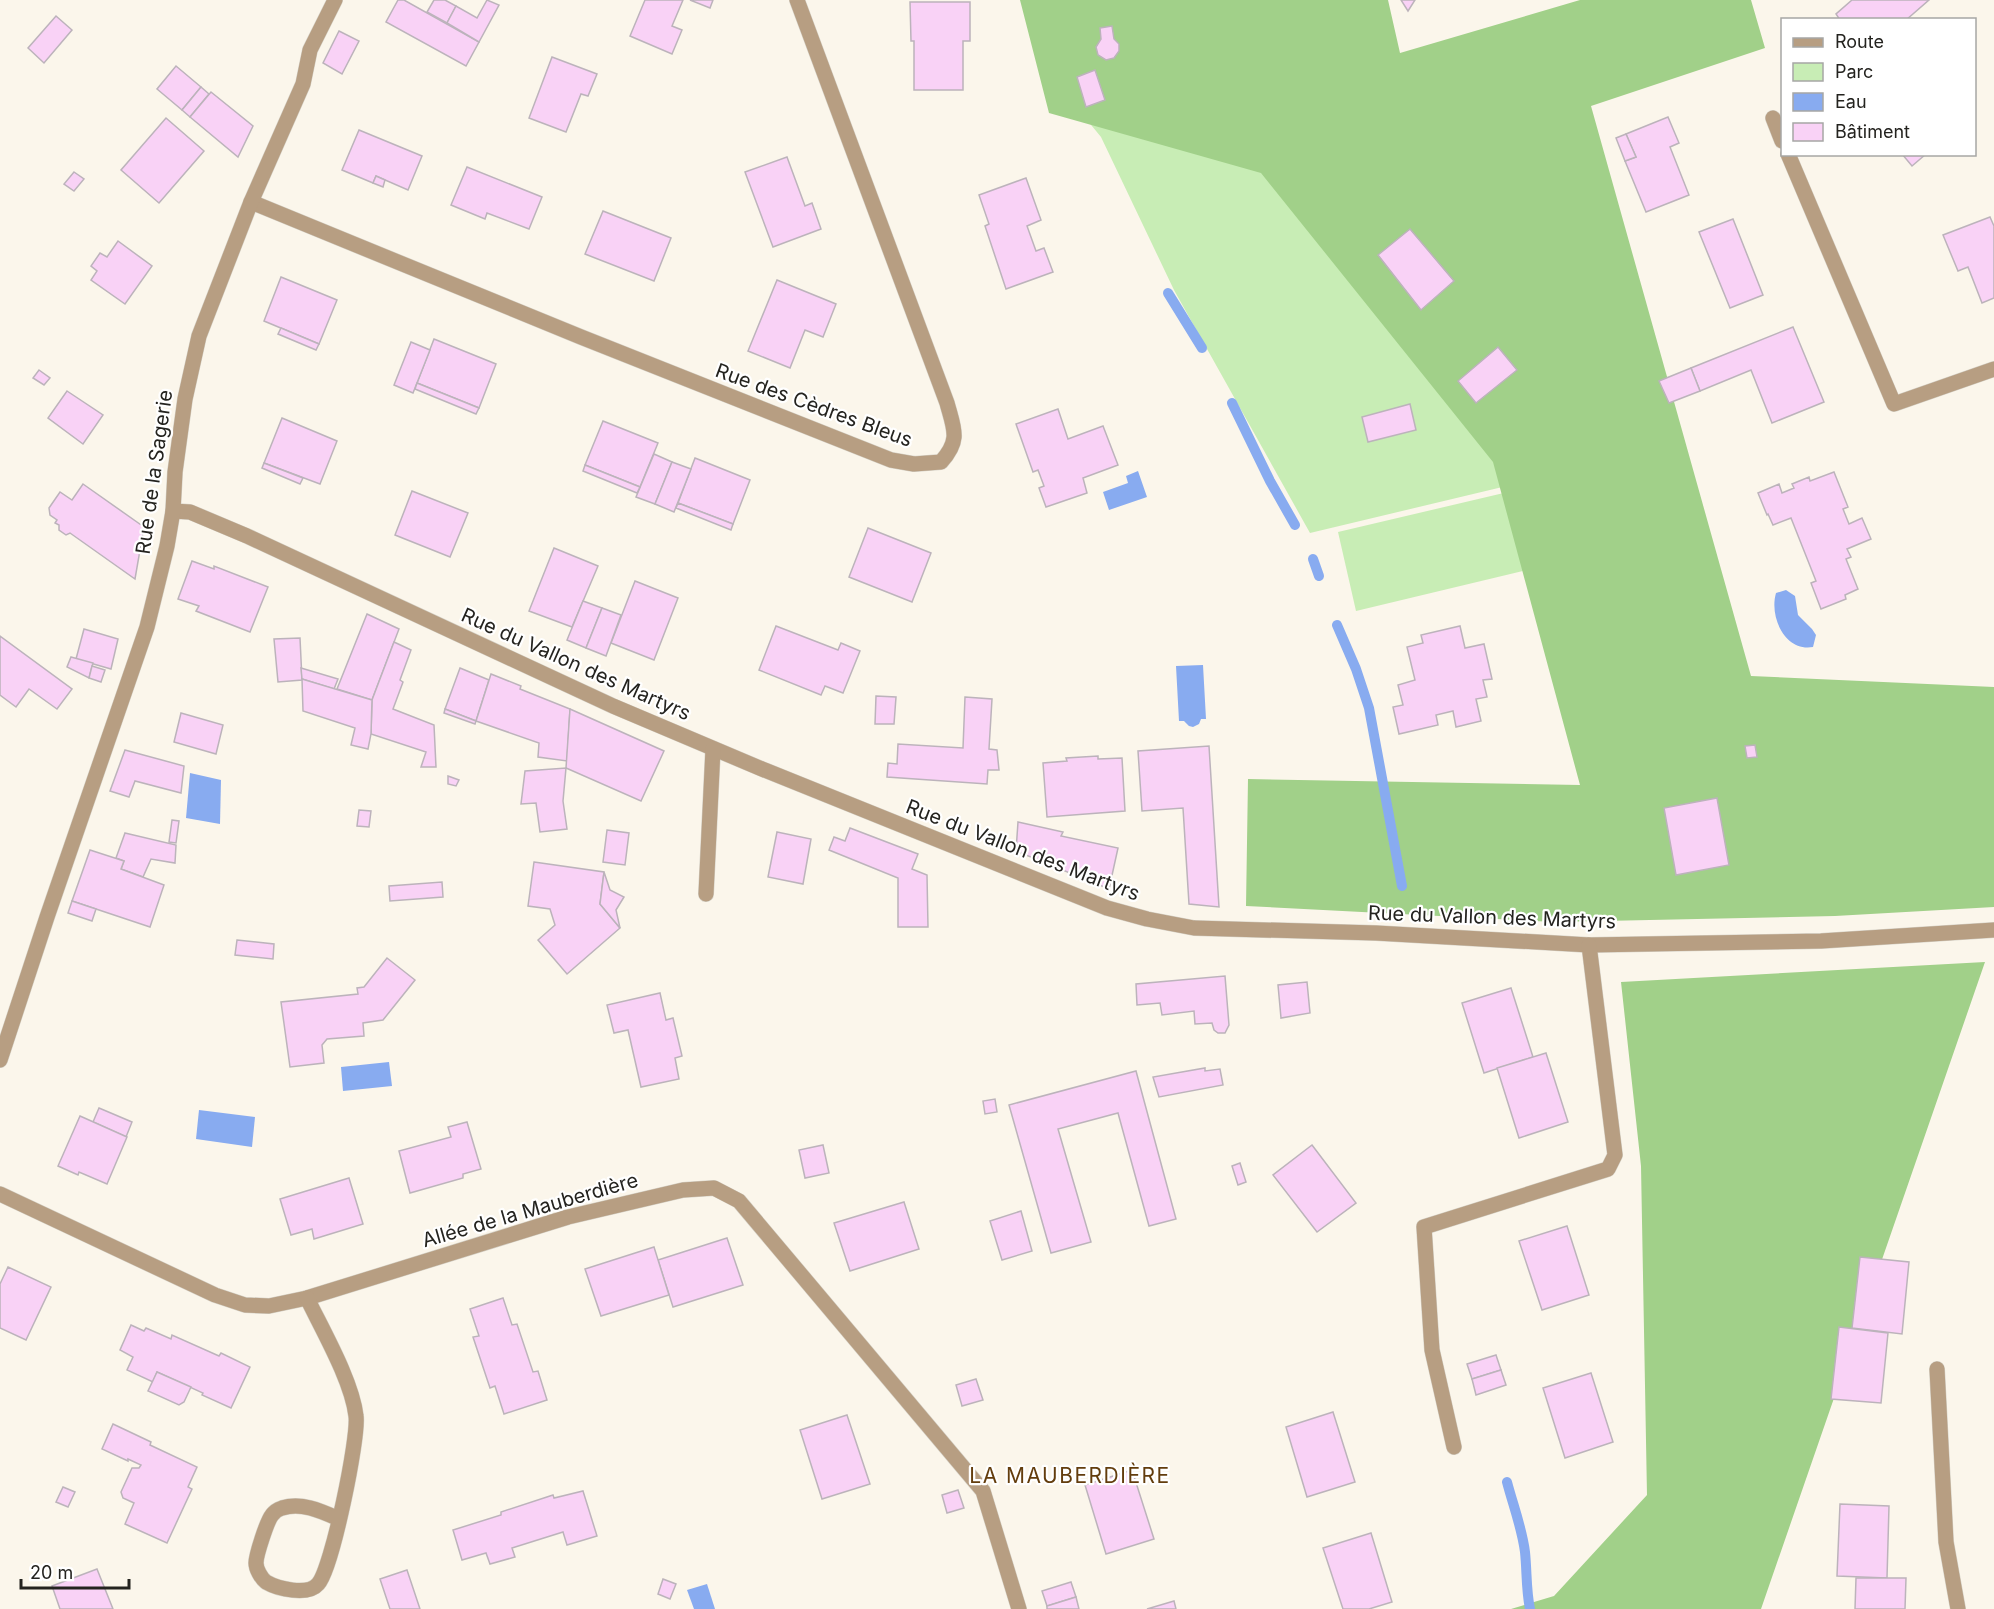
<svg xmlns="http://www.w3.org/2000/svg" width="1994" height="1609" font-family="Inter,sans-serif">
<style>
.green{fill:#c8edb5}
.forest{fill:#a1d089}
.water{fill:#88abf0}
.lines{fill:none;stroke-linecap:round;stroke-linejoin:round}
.stream{stroke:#88abf0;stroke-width:10}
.building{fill:#f9d2f6;stroke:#bcb3bb;stroke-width:1.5}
.minor-casing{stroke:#d4d0c6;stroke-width:16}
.minor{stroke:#b79e82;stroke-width:15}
.labels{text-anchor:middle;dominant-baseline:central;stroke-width:4.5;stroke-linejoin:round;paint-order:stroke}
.street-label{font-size:20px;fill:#24231f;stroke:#fff}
.neighbourhood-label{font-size:21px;letter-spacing:1.5px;fill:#633d0d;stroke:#fff}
</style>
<rect width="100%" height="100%" fill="#fbf6eb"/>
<g class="green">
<polygon points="1147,0 1245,140 1515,484 1310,533 1174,290 1101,137 1087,120"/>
<polygon points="1508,492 1527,570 1356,611 1338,532"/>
</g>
<g class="forest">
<polygon points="1020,0 1388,0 1400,53 1580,0 1751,0 1765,48 1591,106 1751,676 1994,687 1994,907 1835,916 1555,922 1246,906 1248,779 1580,785 1493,462 1261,173 1049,113"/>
<polygon points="1985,962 1761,1609 1511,1609 1554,1596 1647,1495 1641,1166 1621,982"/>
</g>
<g class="water">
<polygon points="1138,471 1147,497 1109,510 1103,492 1128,483 1126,476"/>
<path d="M1786 590 1795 596 1798 615 1812 629 1816 635 1813 647C1785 652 1769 617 1776 593Z"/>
<polygon points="1203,665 1206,719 1201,719 1199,724 1193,727 1189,726 1184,721 1179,721 1176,666"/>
<polygon points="190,773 221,780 220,824 186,818"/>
<polygon points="389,1062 392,1086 343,1091 341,1067"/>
<polygon points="199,1110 255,1117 252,1147 196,1139"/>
<polygon points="707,1584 715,1609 694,1609 687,1590"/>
</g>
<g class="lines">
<g class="stream">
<polyline points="1168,293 1202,348"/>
<polyline points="1232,403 1270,481 1295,525"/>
<polyline points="1313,559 1319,576"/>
<polyline points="1337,625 1356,669 1369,708 1402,886"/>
<path d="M1507 1482C1513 1505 1522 1528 1525 1552 1527 1571 1526 1590 1530 1609"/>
</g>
</g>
<g class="building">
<polygon points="398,0 404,0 479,42 466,66 386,22"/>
<polygon points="434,0 445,0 456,6 447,23 427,12"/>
<polygon points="487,0 499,5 479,42 447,23 456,6 477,18"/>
<polygon points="645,0 683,0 672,26 682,30 672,54 630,36"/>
<polygon points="690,0 713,0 710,8"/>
<polygon points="1401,0 1415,0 1408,11"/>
<polygon points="1852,0 1929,0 1906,20 1840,20 1836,14"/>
<polygon points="910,2 970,2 970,41 963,41 963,90 914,90 914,41 911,41"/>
<polygon points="56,16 72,30 44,63 28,48"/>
<polygon points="1112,26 1114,39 1119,44 1119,51 1114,58 1106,60 1098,55 1096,47 1101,39 1100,28"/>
<polygon points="339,31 359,41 342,74 323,63"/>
<polygon points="552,57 597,74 588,96 581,94 566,132 529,118"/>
<polygon points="176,66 201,87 182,110 157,89"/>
<polygon points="1095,70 1105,100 1086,107 1077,77"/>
<polygon points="201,87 209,94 190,117 182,110"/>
<polygon points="211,92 253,126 238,157 190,117"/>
<polygon points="1668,117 1679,143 1670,147 1689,195 1646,212 1625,161 1636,157 1626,134"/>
<polygon points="166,118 204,151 159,203 121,170"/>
<polygon points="359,130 422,156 408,190 376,176 373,183 342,170"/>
<polygon points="1626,134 1636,157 1625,161 1616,138"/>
<polygon points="1902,154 1926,154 1912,166"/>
<polygon points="787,157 805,206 812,203 821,229 773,247 745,172"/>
<polygon points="467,167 542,197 529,229 487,213 485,219 451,205"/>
<polygon points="74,172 84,179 74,191 64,184"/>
<polygon points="376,176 385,180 383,187 373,183"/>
<polygon points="1026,178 1041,220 1027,226 1036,251 1044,248 1053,272 1006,289 985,226 989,224 979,195"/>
<polygon points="603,211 671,238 654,281 585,254"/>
<polygon points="1990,217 1994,226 1994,298 1982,303 1968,267 1958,271 1943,235"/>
<polygon points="1733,219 1763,295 1730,308 1699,232"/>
<polygon points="1410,229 1454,281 1421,310 1378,255"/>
<polygon points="118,241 152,266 125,304 91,280 97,271 91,266 100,253 107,257"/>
<polygon points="281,277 337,300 319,344 264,321"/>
<polygon points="777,280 836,304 823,337 805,330 790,368 748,351"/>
<polygon points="1793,327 1824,402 1772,423 1751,370 1700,391 1691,368"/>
<polygon points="281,328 319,344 316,350 278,334"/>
<polygon points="434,339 496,364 479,408 417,383"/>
<polygon points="411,342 430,350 413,393 394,385"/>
<polygon points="1498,347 1517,370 1476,403 1458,381"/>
<polygon points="1691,368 1700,391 1669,403 1659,381"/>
<polygon points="39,370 50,378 44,385 33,378"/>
<polygon points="417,383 479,408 476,414 415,389"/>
<polygon points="67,391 103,415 83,444 48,418"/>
<polygon points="1410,404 1416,430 1368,442 1362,417"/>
<polygon points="1058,409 1068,439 1103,426 1118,465 1083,478 1087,493 1046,507 1039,488 1044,486 1038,470 1033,472 1016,424"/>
<polygon points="282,418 337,441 320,484 264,463"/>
<polygon points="603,421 658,443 640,487 585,465"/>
<polygon points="654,454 672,462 655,504 636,497"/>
<polygon points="695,458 750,480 733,524 678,503"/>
<polygon points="672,462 691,469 674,512 655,504"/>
<polygon points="264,463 303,478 300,484 262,468"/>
<polygon points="585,465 640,487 637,493 583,471"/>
<polygon points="1834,472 1848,507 1843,509 1849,524 1862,518 1871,539 1847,549 1851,557 1846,559 1858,589 1845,595 1846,599 1821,609 1811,583 1816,581 1791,518 1773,525 1768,514 1767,515 1758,493 1779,484 1782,493 1794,488 1792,484 1809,477 1810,481"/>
<polygon points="83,484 144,527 135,579 70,533 66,535 59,530 59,525 55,523 57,520 50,515 49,508 60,492 72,500"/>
<polygon points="412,491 468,513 450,557 395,535"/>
<polygon points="678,503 733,524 731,530 676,508"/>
<polygon points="868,528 931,553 912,602 849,577"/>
<polygon points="554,548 598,566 572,627 529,611"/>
<polygon points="192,561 214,569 214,566 268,587 250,632 196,611 199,606 178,599"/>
<polygon points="635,581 678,598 654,660 611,643"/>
<polygon points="583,601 602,608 586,648 567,640"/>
<polygon points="602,608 621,615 606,656 586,648"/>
<polygon points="367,614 399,629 372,700 337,689"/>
<polygon points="776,626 838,650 841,643 860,651 843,693 825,686 821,695 759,670"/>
<polygon points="1460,626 1465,648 1484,644 1492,679 1483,680 1487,697 1476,699 1481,721 1456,727 1453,711 1436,715 1438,725 1399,734 1393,707 1403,705 1398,685 1415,680 1407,647 1423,643 1421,635"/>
<polygon points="84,629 118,639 111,669 76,659"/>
<polygon points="0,636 72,689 57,709 29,689 16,707 0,695"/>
<polygon points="300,638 302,680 278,682 274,639"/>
<polygon points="394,642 411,650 400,680 403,682 393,709 434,725 436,767 421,767 426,752 371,734 372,700"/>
<polygon points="71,657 93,663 89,678 67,667"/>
<polygon points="92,666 105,670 101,682 89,678"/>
<polygon points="301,668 338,679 334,689 302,679"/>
<polygon points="460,668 489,680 476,721 445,709"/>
<polygon points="491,674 521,686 520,689 570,709 567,761 538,757 539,743 476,721"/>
<polygon points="302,679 372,700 371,734 368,749 351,745 355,728 303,711"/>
<polygon points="876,696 896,697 894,724 875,724"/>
<polygon points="965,697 992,699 989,749 997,750 999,770 988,770 987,784 887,777 888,763 897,764 898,744 963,748"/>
<polygon points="445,709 476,721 475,724 444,713"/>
<polygon points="570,709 664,751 641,801 566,768"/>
<polygon points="181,713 223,725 216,754 174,742"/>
<polygon points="1755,745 1757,757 1747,758 1745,746"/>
<polygon points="1209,746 1219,907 1189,904 1183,808 1142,811 1138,751"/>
<polygon points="125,750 184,766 181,793 135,781 129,797 110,791"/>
<polygon points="1098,756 1098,759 1122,758 1125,811 1047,817 1043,763 1067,761 1066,758"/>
<polygon points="566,768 563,801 567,829 540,832 536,803 521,804 525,771"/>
<polygon points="448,776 459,780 456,786 448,784"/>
<polygon points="1717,798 1729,865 1676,875 1664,808"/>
<polygon points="359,810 371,811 369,827 357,826"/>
<polygon points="172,820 179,821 176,843 169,842"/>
<polygon points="1018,822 1063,832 1061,836 1118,848 1109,889 1016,851"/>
<polygon points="850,828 918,854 912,869 927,875 928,927 898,927 898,878 829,850 834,837 845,841"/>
<polygon points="607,830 629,833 625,865 603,862"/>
<polygon points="777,832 811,839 803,884 768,877"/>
<polygon points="125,833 176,845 175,863 151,859 143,877 121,869 124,861 116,858"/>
<polygon points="90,850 124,861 121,869 164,885 150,927 72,901"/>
<polygon points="534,862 604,872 600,904 620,928 567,974 538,940 555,925 550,909 528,906"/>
<polygon points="604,872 610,890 624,897 616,910 620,928 600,904"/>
<polygon points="442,882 443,897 390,901 389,886"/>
<polygon points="72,901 96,909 92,921 68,913"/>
<polygon points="237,940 274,944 273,959 235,955"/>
<polygon points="387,958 415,980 383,1020 363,1023 364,1036 327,1039 322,1045 324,1063 290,1067 281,1002 358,994 357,988 364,987"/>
<polygon points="1225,976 1229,1025 1225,1033 1218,1033 1214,1030 1212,1023 1195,1024 1194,1011 1162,1015 1160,1003 1137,1005 1136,984"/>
<polygon points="1307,982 1310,1013 1281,1018 1278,985"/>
<polygon points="1511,988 1533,1057 1484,1073 1462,1003"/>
<polygon points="660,993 666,1020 673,1018 682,1056 675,1058 679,1079 641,1087 628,1030 614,1033 607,1005"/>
<polygon points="1546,1053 1568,1122 1519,1138 1497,1068"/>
<polygon points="1205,1068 1205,1071 1220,1069 1223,1085 1159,1097 1153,1077"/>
<polygon points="1136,1071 1176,1219 1149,1226 1118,1113 1058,1129 1091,1242 1051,1253 1009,1105"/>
<polygon points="995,1099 997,1112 985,1114 983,1101"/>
<polygon points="99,1108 132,1122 126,1137 93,1122"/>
<polygon points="80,1116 127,1137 107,1184 79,1172 78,1175 58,1166"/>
<polygon points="467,1122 481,1169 463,1174 463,1178 410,1193 399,1151 451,1137 448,1127"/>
<polygon points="823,1145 829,1173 805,1178 799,1150"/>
<polygon points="1312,1145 1356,1203 1317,1232 1273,1175"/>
<polygon points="1240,1163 1246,1182 1238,1185 1232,1166"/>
<polygon points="349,1178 363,1224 314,1239 312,1229 291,1235 280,1199"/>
<polygon points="904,1202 919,1249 850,1271 834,1223"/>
<polygon points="1021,1211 1032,1251 1002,1260 990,1221"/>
<polygon points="1567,1226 1589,1295 1542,1310 1519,1241"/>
<polygon points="727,1238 743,1285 673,1307 658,1260"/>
<polygon points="654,1247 669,1295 601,1316 585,1269"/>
<polygon points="1860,1257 1909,1262 1902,1334 1852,1328"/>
<polygon points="8,1267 51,1287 26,1340 0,1328 0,1284"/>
<polygon points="503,1298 512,1325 517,1324 533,1372 538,1371 547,1400 504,1414 495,1386 490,1388 473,1337 479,1336 470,1309"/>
<polygon points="131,1325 144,1331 146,1328 171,1339 172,1335 219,1356 221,1353 250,1367 231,1408 202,1395 203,1393 157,1372 153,1382 127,1370 133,1357 120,1350"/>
<polygon points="1839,1327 1888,1333 1881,1403 1831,1399"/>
<polygon points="1496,1355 1501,1370 1472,1379 1467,1364"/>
<polygon points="1501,1370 1506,1385 1476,1395 1472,1379"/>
<polygon points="157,1372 191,1387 184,1402 179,1405 148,1391"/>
<polygon points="1591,1373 1613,1442 1565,1458 1543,1388"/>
<polygon points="976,1379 983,1400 962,1406 956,1385"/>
<polygon points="1333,1412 1355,1482 1307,1497 1286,1427"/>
<polygon points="847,1415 870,1484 822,1499 800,1430"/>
<polygon points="113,1424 151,1442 150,1445 197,1467 188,1487 192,1489 167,1543 125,1524 134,1503 123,1498 121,1492 132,1468 139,1468 141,1465 128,1459 128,1461 102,1449"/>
<polygon points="1132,1470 1154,1539 1106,1554 1085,1485"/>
<polygon points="63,1487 75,1492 68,1507 56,1502"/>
<polygon points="958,1490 964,1508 947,1513 942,1495"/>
<polygon points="583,1491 597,1536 567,1545 563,1532 512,1548 515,1557 490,1564 486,1553 462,1560 453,1530 501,1515 501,1512 553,1495 554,1498"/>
<polygon points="1840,1504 1889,1506 1887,1578 1837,1576"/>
<polygon points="1371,1533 1392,1602 1369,1609 1343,1609 1323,1548"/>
<polygon points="97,1569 113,1609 60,1609 52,1586"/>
<polygon points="407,1570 420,1609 390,1609 380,1579"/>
<polygon points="1856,1578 1906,1578 1905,1609 1855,1609"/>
<polygon points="663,1579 676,1584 670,1599 658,1594"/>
<polygon points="1071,1582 1076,1597 1047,1606 1042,1591"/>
<polygon points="1076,1597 1079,1609 1047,1609 1047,1606"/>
<polygon points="1174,1601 1176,1609 1147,1609"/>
</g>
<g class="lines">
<defs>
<g id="minor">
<polyline points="1773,118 1782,141"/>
<polyline points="1788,154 1894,404 1994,369"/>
<path d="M251 202 581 337 891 460 914 464 941 462C961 440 954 429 947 403L797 0"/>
<polyline points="173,511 190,512 247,536 613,706 762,769 1107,908 1147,919 1194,928 1376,933 1589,945 1821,941 1994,930"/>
<polyline points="706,894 713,749"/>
<polyline points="0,1060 47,917 147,627 167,546 173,511 175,472 185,399 199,336 251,202 303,84 310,50 335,0"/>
<polyline points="0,1194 215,1295 245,1305 269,1306 307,1298 568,1217 683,1190 714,1188 739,1201 983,1491 1019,1609"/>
<path d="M307 1298C323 1331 352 1381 356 1416 359 1437 332 1569 318 1584 308 1596 278 1589 266 1582 261 1578 256 1569 256 1563 256 1555 267 1521 272 1515 274 1512 279 1509 282 1508 302 1502 321 1511 339 1519"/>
<polyline points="1937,1369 1946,1542 1958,1609"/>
<polyline points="1454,1447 1432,1350 1424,1227 1608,1169 1615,1155 1589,945"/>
</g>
</defs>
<use href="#minor" class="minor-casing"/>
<use href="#minor" class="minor"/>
</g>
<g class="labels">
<g class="street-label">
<text transform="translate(814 405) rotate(20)">Rue des Cèdres Bleus</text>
<text transform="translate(154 472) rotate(-82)">Rue de la Sagerie</text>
<text transform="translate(576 664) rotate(24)">Rue du Vallon des Martyrs</text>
<text transform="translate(1023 850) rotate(21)">Rue du Vallon des Martyrs</text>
<text transform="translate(1492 917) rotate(2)">Rue du Vallon des Martyrs</text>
<text transform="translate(530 1210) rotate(-16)">Allée de la Mauberdière</text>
</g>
<g class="neighbourhood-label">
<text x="1070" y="1475">LA MAUBERDIÈRE</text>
</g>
</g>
<rect x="1781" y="18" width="195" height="138" fill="#ffffff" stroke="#a7a7a5" stroke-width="1.5"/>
<rect x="1793" y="38" width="30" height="9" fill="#b79e82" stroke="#a7a7a5" stroke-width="1.5"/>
<text x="1835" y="48" font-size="18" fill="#24231f">Route</text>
<rect x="1793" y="63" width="30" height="18" fill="#c8edb5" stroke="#a7a7a5" stroke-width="1.5"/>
<text x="1835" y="78" font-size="18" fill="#24231f">Parc</text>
<rect x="1793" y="93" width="30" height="18" fill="#88abf0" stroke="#a7a7a5" stroke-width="1.5"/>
<text x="1835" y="108" font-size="18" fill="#24231f">Eau</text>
<rect x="1793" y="123" width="30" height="18" fill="#f9d2f6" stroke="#a7a7a5" stroke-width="1.5"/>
<text x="1835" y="138" font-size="18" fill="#24231f">Bâtiment</text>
<path d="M21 1579v9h108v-9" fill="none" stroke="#24231f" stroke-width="3"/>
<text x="30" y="1579" font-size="18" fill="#24231f" stroke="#ffffff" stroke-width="4.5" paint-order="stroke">20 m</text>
</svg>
